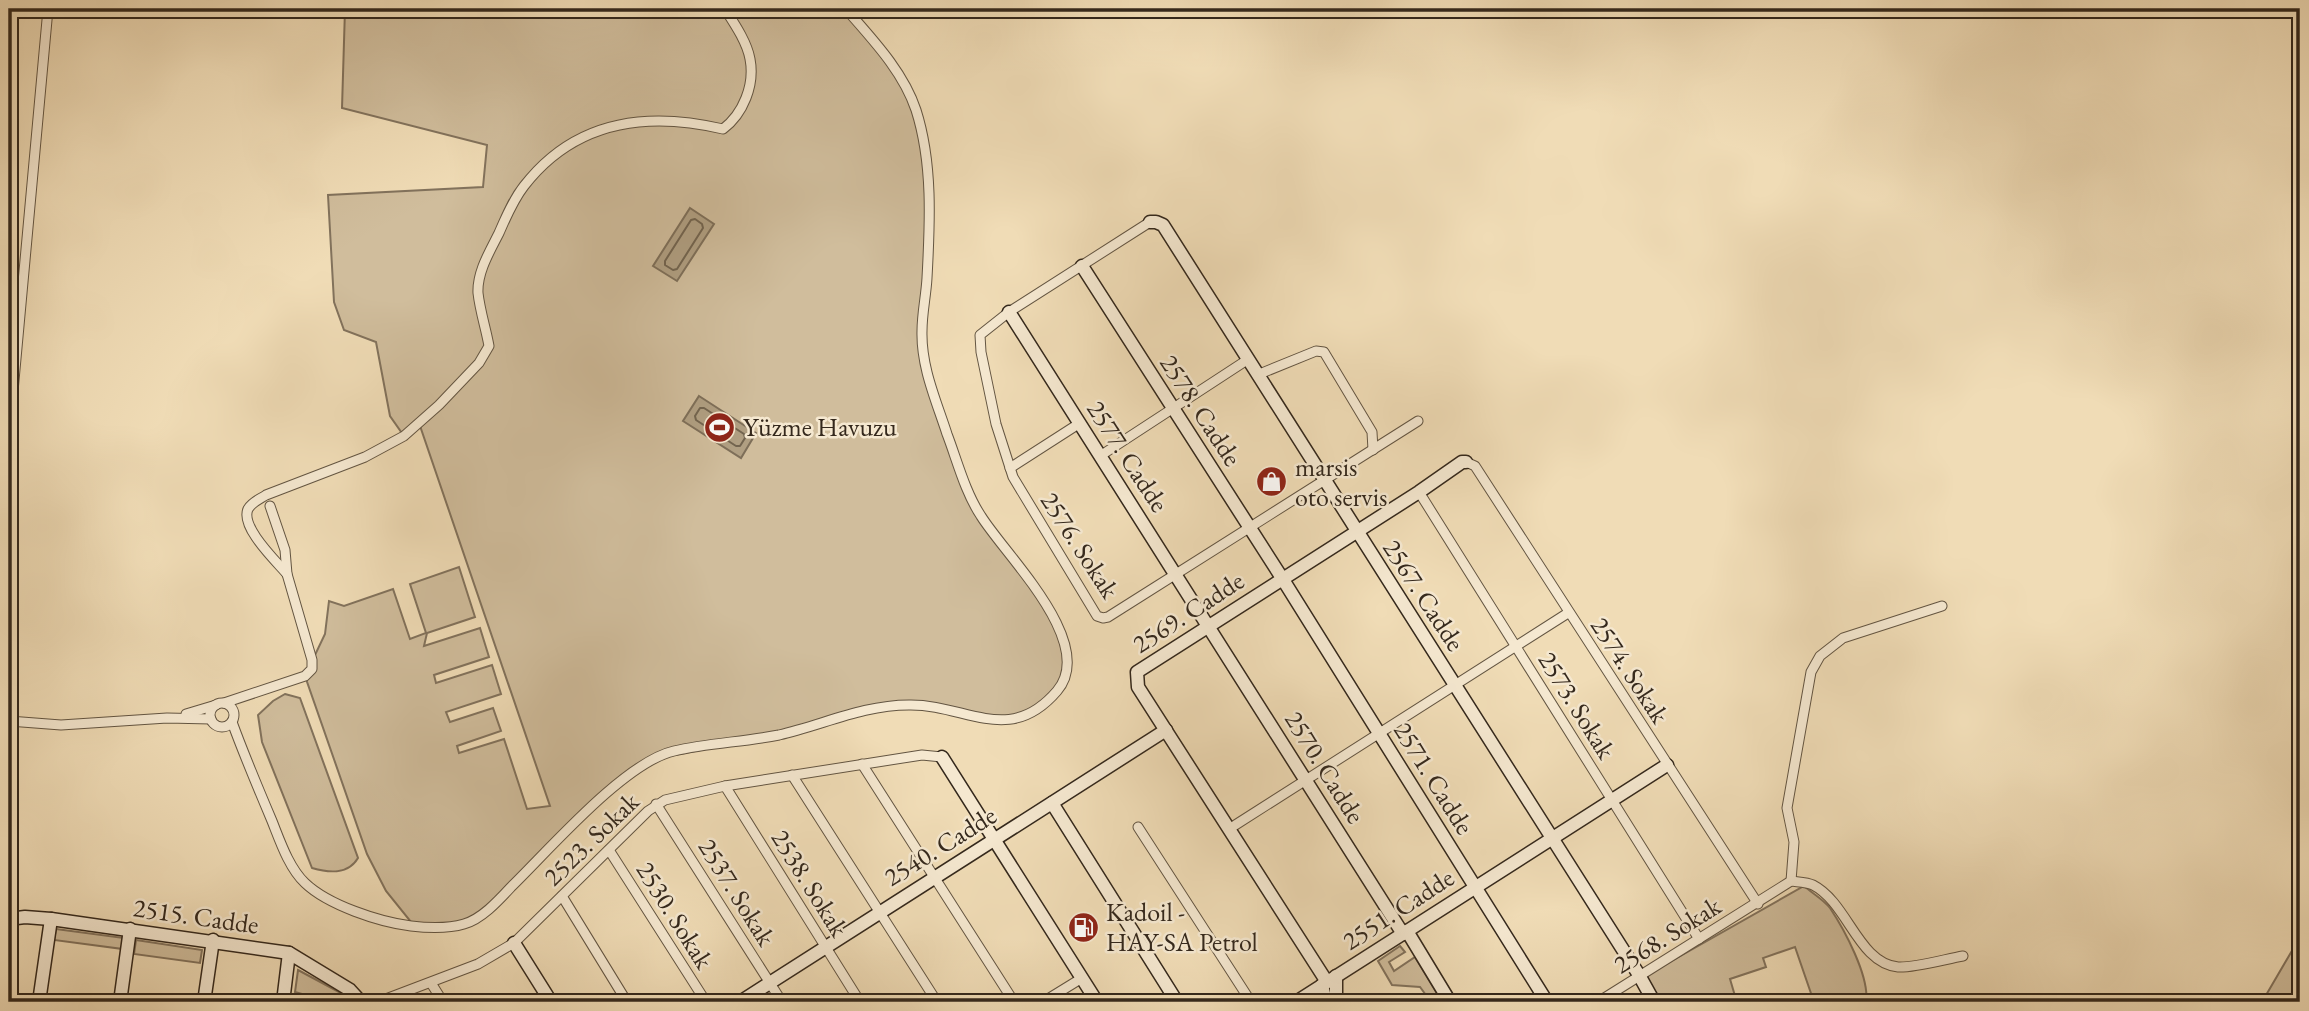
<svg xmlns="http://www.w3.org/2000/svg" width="2309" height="1011" font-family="'EB Garamond',serif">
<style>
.green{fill:#d0bd9c;stroke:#82725c;stroke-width:2}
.water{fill:#b09f82;stroke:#7e6f59;stroke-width:2}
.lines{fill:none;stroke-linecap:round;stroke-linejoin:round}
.shore{stroke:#72644f;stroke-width:2}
.river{stroke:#b09f82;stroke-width:18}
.street-casing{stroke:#635542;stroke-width:11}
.secondary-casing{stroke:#34281c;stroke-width:15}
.street{stroke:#f5e8d0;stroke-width:9}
.secondary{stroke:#f5e8d0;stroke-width:12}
.labels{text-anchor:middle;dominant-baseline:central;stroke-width:5;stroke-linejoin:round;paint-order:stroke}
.street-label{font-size:26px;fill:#34281c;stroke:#f5e8d0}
.poi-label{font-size:26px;fill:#34281c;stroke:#f5e8d0;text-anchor:start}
</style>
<rect width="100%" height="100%" fill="#f0dcb6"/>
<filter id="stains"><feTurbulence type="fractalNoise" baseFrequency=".00286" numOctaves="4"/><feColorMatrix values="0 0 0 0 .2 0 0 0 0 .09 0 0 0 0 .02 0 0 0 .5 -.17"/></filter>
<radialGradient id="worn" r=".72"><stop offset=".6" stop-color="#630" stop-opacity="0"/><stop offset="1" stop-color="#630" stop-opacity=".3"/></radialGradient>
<g class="green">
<polygon points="345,9 848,9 886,56 916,110 926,153 924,364 979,514 1053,617 1067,669 1060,689 1029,716 1009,721 949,710 884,706 780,735 648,760 468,924 415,927 386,891 367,854 305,676 325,634 329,601 344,606 393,589 410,639 426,633 410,584 459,567 475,617 427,633 424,646 480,628 489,657 434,675 436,683 492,665 501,694 446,712 450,722 493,708 501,731 457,746 459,753 504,739 527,809 550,806 419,423 404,436 390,416 376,342 344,330 334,302 328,195 483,187 487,145 342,108"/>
<path d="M285 694 300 698 358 858C348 875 329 873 312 868L262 742 258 715 273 701Z"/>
<path d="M1804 886C1812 893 1824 900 1830 908 1844 929 1870 977 1866 1002H1814L1795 947 1763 958 1766 967 1730 979 1735 996 1719 1002H1662L1645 976Z"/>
<polygon points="56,929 124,938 123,949 54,940"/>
<polygon points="2300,937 2300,1002 2262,1002"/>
<polygon points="136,940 202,950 200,963 134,954"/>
<polygon points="1400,946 1405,952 1389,962 1394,971 1415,957 1441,1000 1431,1002 1420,987 1392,985 1378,961"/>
<polygon points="298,970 354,1000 353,1002 330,1002 295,992"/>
</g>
<g class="water">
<polygon points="690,208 714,224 677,281 653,266"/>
<polygon points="699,396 756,433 741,458 683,421"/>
</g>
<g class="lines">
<g class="shore">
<polygon points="695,219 702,224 703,228 677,269 673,270 665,265 665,261 691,220"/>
<polygon points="700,408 704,408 744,434 745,438 740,446 736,446 696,420 695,416"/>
</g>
<polyline class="river" points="2298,1002 2300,999"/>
<defs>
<g id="street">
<polyline points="1150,222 1009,312 980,335 981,352 996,424 1013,477 1097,616 1103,618 1108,617 1418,421"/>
<polyline points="1257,375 1316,351 1324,352 1372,432 1373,450"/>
<polyline points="9,435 48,9"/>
<polyline points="1100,456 1247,360"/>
<polyline points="1466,462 1475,466 1758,904"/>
<polyline points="1010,468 1080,423"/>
<polyline points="1419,492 1699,939"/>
<path d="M287 574C276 561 240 527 248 509 252 502 260 499 266 495L365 457 404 436 439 405 479 363 489 346C486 329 480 311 478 293 477 272 490 251 499 233 506 217 513 200 524 186 575 120 647 111 723 129 743 114 755 85 750 59 747 42 734 23 725 9"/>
<polyline points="224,703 305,676 312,669 312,660 287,574 285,550 270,506"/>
<circle cx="222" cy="715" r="12"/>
<polyline points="186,714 216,705"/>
<polyline points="9,721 61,725 167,718 211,719"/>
<path d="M232 722C244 755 258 788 272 821 280 841 289 868 305 883 328 905 379 922 411 926 428 928 447 929 464 924 482 919 499 900 512 886 550 849 625 762 674 751 708 743 744 742 779 735 823 725 863 705 909 705 966 704 1009 747 1057 691 1098 643 1005 555 981 516 965 492 957 460 947 434 936 400 921 367 922 331 922 313 926 296 927 278 930 223 933 163 916 110 903 71 872 39 846 9"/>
<polyline points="862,764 1014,1002"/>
<polyline points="792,775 937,1002"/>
<polyline points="725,786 860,1002"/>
<polyline points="656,804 782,1002"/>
<polyline points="1138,827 1251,1002"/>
<polyline points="1229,829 1568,613"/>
<polyline points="609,850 706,1002"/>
<polyline points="1791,881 1794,842 1787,808 1811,672 1820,656 1843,638 1942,606"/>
<polyline points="562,896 627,1002"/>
<polyline points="431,983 443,1002"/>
<polyline points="378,1002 478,964 514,943 648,811 665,800 725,786 922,755 942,757"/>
<polyline points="1043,1002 1082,978"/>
<path d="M1598 1002 1791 881C1798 882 1807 882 1813 885 1848 903 1858 963 1898 967 1913 968 1946 959 1963 956"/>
</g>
<g id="secondary">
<polyline points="1150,222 1156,222 1163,225 1639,975 1654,1002"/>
<polyline points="1082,266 1282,578 1547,1002"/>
<polyline points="1009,312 1403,934"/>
<polyline points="942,757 1097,1002"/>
<polyline points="1052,803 1177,1002"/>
<polyline points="9,919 25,917 51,919 289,953 350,990 361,1002"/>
<polyline points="1407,931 1450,1002"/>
<polyline points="514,943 551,1002"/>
<polyline points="1336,976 1336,1002"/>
<polyline points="1327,982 1138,687 1137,672 1419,492 1462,462 1466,462"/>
<polyline points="1322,985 1326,1002"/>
<polyline points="39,1002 51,919"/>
<polyline points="120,1002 130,929"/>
<polyline points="204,1002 213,940"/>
<polyline points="283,1002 289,953"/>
<polyline points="740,1002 1166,730"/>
<polyline points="1296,1002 1667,765"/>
</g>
</defs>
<use href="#street" class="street-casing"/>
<use href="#secondary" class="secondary-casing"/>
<use href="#street" class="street"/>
<use href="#secondary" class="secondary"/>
</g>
<defs>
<symbol id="stadium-disc" viewBox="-11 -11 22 22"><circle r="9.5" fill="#8f2418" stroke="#f5e8d0"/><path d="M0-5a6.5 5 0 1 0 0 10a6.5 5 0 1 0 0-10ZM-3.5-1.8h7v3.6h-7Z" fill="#fff"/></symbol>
<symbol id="shop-disc" viewBox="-11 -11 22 22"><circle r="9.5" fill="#8f2418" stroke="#f5e8d0"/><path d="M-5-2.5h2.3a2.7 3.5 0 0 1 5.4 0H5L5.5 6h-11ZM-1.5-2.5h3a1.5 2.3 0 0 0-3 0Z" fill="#fff"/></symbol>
<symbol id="fuel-disc" viewBox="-11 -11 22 22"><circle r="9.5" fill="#8f2418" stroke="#f5e8d0"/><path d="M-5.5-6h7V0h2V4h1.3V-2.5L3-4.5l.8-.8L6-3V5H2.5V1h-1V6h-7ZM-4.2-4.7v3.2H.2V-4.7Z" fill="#fff"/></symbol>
</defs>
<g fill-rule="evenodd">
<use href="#stadium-disc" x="702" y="410" width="35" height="35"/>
<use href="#shop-disc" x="1254" y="464" width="35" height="35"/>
<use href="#fuel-disc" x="1066" y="910" width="35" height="35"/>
</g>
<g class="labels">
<g class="street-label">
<text transform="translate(1201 410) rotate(57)">2578. Cadde</text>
<text transform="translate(1128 456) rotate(57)">2577. Cadde</text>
<text transform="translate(1080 545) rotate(57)">2576. Sokak</text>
<text transform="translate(1424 595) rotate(57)">2567. Cadde</text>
<text transform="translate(1188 612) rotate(-33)">2569. Cadde</text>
<text transform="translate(1630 670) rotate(57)">2574. Sokak</text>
<text transform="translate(1577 705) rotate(58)">2573. Sokak</text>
<text transform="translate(1325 767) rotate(58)">2570. Cadde</text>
<text transform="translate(1434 778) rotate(58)">2571. Cadde</text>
<text transform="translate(591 839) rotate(-44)">2523. Sokak</text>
<text transform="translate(940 846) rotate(-32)">2540. Cadde</text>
<text transform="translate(810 883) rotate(58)">2538. Sokak</text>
<text transform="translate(737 892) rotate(58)">2537. Sokak</text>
<text transform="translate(1398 909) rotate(-33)">2551. Cadde</text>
<text transform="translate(675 915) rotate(58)">2530. Sokak</text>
<text transform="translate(196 916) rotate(8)">2515. Cadde</text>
<text transform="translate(1667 935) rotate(-32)">2568. Sokak</text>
</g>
<g class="poi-label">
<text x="743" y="427">Yüzme Havuzu</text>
<text x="1295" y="467">marsis<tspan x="1295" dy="30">oto servis</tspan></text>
<text x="1106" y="912">Kadoil -<tspan x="1106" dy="30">HAY-SA Petrol</tspan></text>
</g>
</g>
<rect width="2309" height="1011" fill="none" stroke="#f0dcb6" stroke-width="35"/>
<rect x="10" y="10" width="2288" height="990" fill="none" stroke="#34281c" stroke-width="3.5"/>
<rect x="18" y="18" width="2274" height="976" fill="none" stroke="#34281c" stroke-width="2"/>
<rect width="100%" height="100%" filter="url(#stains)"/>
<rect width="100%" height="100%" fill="url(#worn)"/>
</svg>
